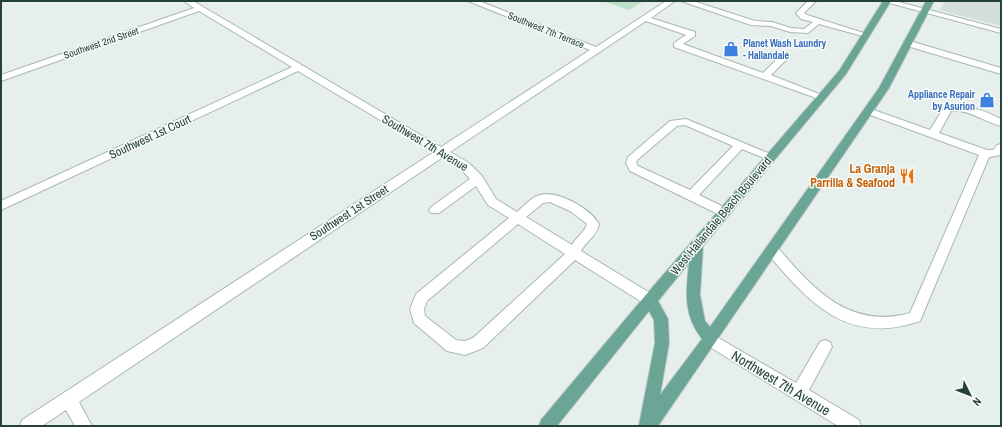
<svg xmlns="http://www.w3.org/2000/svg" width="1002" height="427" font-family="'Archivo Narrow',sans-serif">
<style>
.built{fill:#d4dfda}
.green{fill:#bfe0c8}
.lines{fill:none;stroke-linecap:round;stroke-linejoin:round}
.minor-casing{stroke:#a8b8b2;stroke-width:2}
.major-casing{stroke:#c2cac8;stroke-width:2}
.minor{fill:#fff;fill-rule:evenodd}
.major{fill:#6aa596;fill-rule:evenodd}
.labels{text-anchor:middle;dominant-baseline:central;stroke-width:3;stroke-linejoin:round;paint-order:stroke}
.far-street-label{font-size:10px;fill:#24423a;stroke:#f7fbf9}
.far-shop-label{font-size:10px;font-weight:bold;fill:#366cbe;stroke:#f7fbf9;text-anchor:start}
.street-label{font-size:12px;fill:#24423a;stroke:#f7fbf9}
.food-label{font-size:12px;font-weight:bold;fill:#c56008;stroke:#f7fbf9;text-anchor:end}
.near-street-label{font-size:14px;fill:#24423a;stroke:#f7fbf9}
</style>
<rect width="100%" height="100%" fill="#e6efeb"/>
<polygon class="built" points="946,1 1001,1 1001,26 939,10"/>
<polygon class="green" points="602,1 644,1 629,10"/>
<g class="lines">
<defs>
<g id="minor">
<path d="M184 1H193L441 147 590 50 468 1H479L596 47 666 1H675L651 18 695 32V36L683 44 763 73 781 55H787V59L771 75 827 97 822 100 819 99 674 47V43L686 35 646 21 450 152 469 163 482 176 496 199 517 212C523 207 530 199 537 196 555 188 590 208 599 224 597 236 586 241 581 251L655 296 657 300 655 304 650 306 645 304 575 260 483 348 465 355 447 351 414 323 410 309 416 294 509 218 488 205 476 186 439 213H431L429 210 431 207 470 179 461 169 443 157 79 402 92 426H75L66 410 42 426H20L22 420 62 394 434 152 298 71 1 210V201L292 67 199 11 1 81V75L194 8ZM550 202 570 211 587 224C585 232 575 238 572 245L526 217 543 203ZM518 224 565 254 473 338 465 341 456 340 425 316 424 309 427 301Z"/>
<polygon points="681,1 693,1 755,21 772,22 791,28 804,29 813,22 801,19 796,13 808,1 816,1 804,13 807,15 870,35 866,37 819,24 808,33 790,32 771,26 751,25"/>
<polygon points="882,1 895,1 1001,29 1001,33"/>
<polygon points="904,41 910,41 1001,68 1001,74 904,45"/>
<path d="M954 105C970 106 986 111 1001 119V126C983 122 970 109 951 111L939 133 987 150H993L997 145 1001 144V155L989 157 920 321C848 346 810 304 767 253L766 250 767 247 772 245 777 247C813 288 848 330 910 313L979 155 865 113 863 111 868 108 871 109 930 130 944 107Z"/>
<path d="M686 119 775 156 776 158 771 161 742 149 699 195 728 209 730 212 728 215H720L630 171 626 163 628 157 670 121ZM685 125 733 146 690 190 638 166 636 163 637 160 677 126Z"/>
<polygon points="710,333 796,383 820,342 825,340 830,342 832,347 809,390 859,420 861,426 838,426 705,344 703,339 705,334"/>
</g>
<path id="major" d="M883 1H891L846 74 703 246 700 295 705 321 710 327 879 88 926 1H934L889 88 658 426 639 425 655 343 654 320 649 311 557 426H539L541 420 645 296 839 71ZM689 263C686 293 683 314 702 339L660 395 669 343 668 319 658 301Z"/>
</defs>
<use href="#minor" class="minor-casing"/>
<use href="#major" class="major-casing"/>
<use href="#minor" class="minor"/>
<use href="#major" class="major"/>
</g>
<defs>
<symbol id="shop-bare" viewBox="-9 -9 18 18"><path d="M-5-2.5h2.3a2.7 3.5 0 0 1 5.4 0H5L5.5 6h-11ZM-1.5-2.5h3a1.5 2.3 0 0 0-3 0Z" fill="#3f7fe0" stroke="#f7fbf9" stroke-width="2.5" paint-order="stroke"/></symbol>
<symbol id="restaurant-bare" viewBox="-9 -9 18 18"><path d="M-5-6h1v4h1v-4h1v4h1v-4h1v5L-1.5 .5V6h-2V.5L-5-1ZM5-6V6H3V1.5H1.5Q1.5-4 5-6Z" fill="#e8710a" stroke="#f7fbf9" stroke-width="2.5" paint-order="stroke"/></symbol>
</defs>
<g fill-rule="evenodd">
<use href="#shop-bare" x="720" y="38" width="22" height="22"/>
<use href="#shop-bare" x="976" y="89" width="22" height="22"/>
<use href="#restaurant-bare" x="896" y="165" width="22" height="22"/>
</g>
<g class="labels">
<g class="far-street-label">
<text transform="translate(546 30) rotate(22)">Southwest 7th Terrace</text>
<text transform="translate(101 43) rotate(-19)">Southwest 2nd Street</text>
</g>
<g class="far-shop-label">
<text x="743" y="43">Planet Wash Laundry<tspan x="743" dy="12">- Hallandale</tspan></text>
<text x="975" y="94" text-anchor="end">Appliance Repair<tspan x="975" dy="12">by Asurion</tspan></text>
</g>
<g class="street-label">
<text transform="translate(150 137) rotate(-25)">Southwest 1st Court</text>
<text transform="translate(425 143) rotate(31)">Southwest 7th Avenue</text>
<text transform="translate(349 213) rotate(-33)">Southwest 1st Street</text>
<text transform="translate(721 216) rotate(-50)">West Hallandale Beach Boulevard</text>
</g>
<g class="food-label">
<text x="895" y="169">La Granja<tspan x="895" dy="14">Parrilla &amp; Seafood</tspan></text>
</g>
<g class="near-street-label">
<text transform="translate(781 383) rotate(31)">Northwest 7th Avenue</text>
</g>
</g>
<rect width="1002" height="427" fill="none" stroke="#24423a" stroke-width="4"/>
<g transform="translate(970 395) rotate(133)" stroke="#f7fbf9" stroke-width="3" paint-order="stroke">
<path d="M0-3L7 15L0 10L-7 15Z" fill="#24423a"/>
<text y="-6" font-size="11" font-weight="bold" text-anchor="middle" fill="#24423a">N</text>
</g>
</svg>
